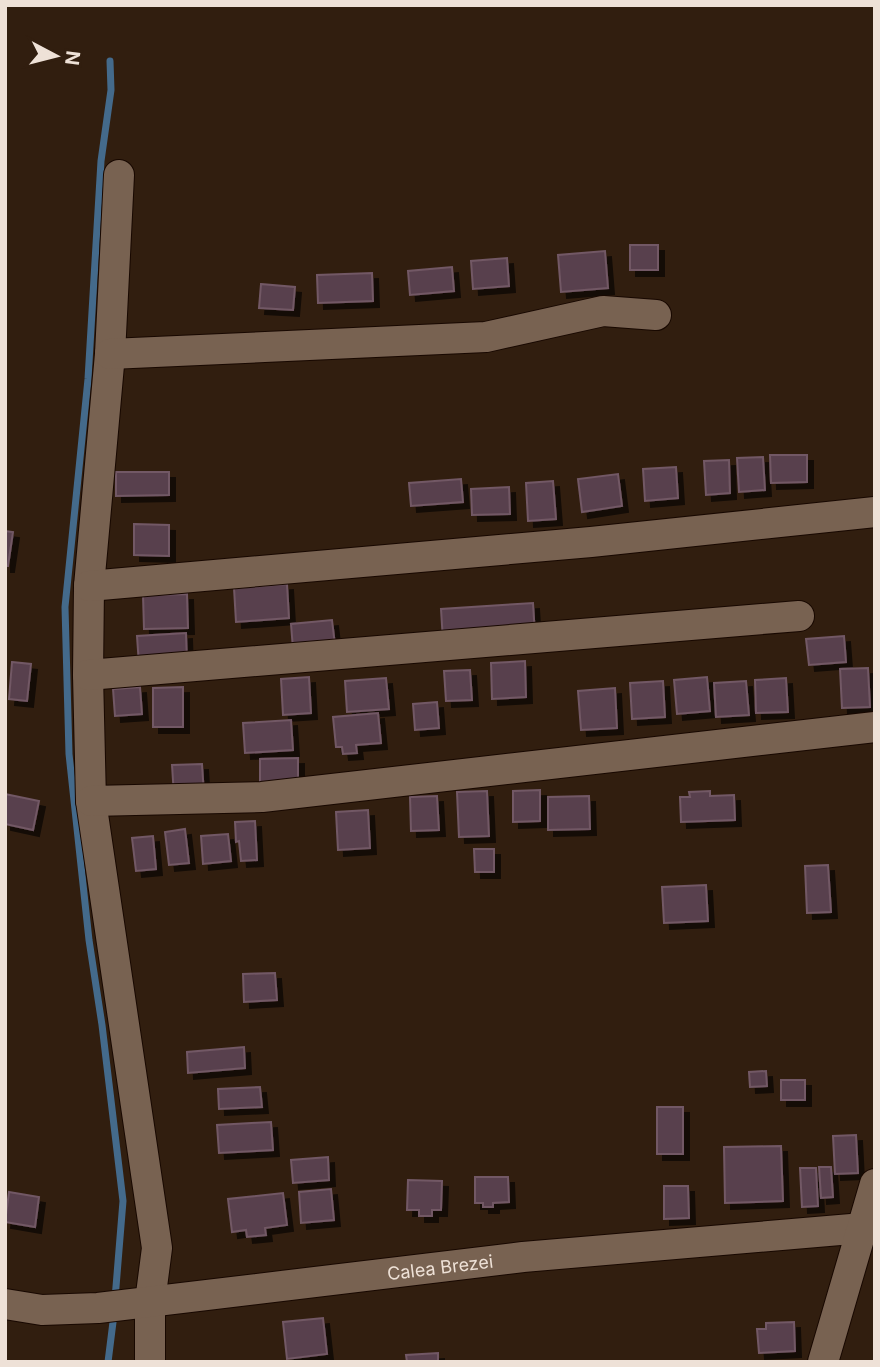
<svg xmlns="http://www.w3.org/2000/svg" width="880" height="1367" font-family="Inter,sans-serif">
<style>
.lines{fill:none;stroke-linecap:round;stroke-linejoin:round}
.stream{stroke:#446a8b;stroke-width:7}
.building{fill:#59414d;stroke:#725865;stroke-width:2;filter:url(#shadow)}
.minor-casing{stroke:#180800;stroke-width:32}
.minor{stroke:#786251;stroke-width:30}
.labels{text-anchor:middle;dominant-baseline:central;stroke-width:6;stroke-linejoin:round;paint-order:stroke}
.street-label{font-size:18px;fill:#eee1d7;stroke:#311e0f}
</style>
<defs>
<filter id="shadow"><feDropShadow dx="6" dy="6" stdDeviation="0" flood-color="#0009"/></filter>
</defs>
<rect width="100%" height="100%" fill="#311e0f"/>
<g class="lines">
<g class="stream">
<polyline points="110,61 111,90 101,161 88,379 65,607 69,754 89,940 102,1025 123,1201 115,1299"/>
<polyline points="108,1362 114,1314"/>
</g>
</g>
<g class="building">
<rect x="630" y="245" width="28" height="25"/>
<polygon points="605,251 608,288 561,292 558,255"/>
<polygon points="507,258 509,286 473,289 471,261"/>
<polygon points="452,267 454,291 410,295 408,271"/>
<polygon points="372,273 373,301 318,303 317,275"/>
<polygon points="261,284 295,287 293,310 259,308"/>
<polygon points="770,455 807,455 807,482 771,483"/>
<polygon points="763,457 765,490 739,492 737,458"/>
<polygon points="729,460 730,493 706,495 704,461"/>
<polygon points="676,467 678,498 645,501 643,469"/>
<polygon points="116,472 169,472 169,495 116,496"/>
<polygon points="618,474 622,506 582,512 578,479"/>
<polygon points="461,479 463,502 411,506 409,483"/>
<polygon points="553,481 556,519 528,521 526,483"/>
<polygon points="509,487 510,514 472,515 471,489"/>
<polygon points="134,524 169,525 169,556 134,555"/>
<polygon points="5,531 13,532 8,566 5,566"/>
<polygon points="287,584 289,618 236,622 234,588"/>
<polygon points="187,594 188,628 144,629 143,595"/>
<polygon points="533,603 535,635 443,641 441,609"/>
<polygon points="332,620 335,645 293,649 291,624"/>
<polygon points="186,633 187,662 139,665 137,636"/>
<polygon points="844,636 846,662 809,665 806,639"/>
<polygon points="525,661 526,697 492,699 491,663"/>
<polygon points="12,662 31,664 27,701 9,699"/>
<polygon points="868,668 870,707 842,708 840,669"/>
<polygon points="470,670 472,700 446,701 444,671"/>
<polygon points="309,677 311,713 283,715 281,679"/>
<polygon points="707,677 710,711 677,714 674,680"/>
<polygon points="386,678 389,709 347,712 345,681"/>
<polygon points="786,678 788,712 756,713 755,680"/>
<polygon points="663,681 665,717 632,719 630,683"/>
<polygon points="746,681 749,715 716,717 714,683"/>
<polygon points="140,687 142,714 115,716 113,689"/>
<polygon points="183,687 183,727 153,727 153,688"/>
<polygon points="615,688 617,728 581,730 578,691"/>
<polygon points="437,702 439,728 415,730 413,704"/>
<polygon points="378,713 381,743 356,745 357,753 343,754 342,747 336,747 333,717"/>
<polygon points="291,720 293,750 245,753 243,723"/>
<polygon points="298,758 298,783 260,784 260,759"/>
<polygon points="202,764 204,795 174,796 172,765"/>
<polygon points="540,790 540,821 513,822 513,791"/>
<polygon points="487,791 489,836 459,837 457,792"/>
<polygon points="710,791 710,796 734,795 735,820 681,822 680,797 690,797 689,792"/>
<polygon points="5,794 39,801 33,830 5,824"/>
<polygon points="437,796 439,830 411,831 410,797"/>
<polygon points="589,796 590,829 548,830 548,797"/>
<polygon points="368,810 370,848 338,850 336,812"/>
<polygon points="255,821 257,860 241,861 239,841 236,842 235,822"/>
<polygon points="185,829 189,863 169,865 165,832"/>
<polygon points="228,834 231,861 203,864 201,836"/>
<polygon points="153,836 156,869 136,871 132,838"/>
<polygon points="474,849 494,849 494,872 475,872"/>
<polygon points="828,865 831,912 807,913 805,866"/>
<polygon points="706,885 708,921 664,923 662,887"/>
<polygon points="275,973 277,1000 244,1002 243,974"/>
<polygon points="244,1047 245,1068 188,1073 187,1052"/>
<polygon points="766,1071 767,1086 750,1087 749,1072"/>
<rect x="781" y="1080" width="24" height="20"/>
<polygon points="260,1087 262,1107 219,1109 218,1089"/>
<rect x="657" y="1107" width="26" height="47"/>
<polygon points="271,1122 273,1150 219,1153 217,1125"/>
<polygon points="856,1135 858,1173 835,1174 833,1136"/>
<polygon points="781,1146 783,1201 725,1203 724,1147"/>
<polygon points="328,1157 329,1180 293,1183 291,1160"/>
<polygon points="819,1167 831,1167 833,1197 821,1198"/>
<polygon points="800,1168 816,1168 818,1206 802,1207"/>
<polygon points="475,1177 508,1177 509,1202 493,1203 493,1207 483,1207 483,1203 475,1203"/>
<polygon points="408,1180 442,1181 441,1210 432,1210 432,1216 419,1216 419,1210 407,1210"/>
<polygon points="664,1186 688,1186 689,1218 664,1219"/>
<polygon points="331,1189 334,1220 301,1223 299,1192"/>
<polygon points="9,1192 39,1197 35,1227 5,1222"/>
<polygon points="283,1193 287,1225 265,1228 266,1235 247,1237 246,1230 232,1232 228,1199"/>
<polygon points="323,1318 327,1354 287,1359 283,1322"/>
<polygon points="794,1322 795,1351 759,1353 757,1329 766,1329 766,1323"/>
<polygon points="438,1353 438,1362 407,1362 406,1355"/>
</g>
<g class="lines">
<defs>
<g id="minor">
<polyline points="119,175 110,354 89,586 88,675 91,801 157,1248 150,1302 150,1362"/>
<polyline points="110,354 486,337 603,311 656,315"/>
<polyline points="89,586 591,542 875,512"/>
<polyline points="88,675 799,616"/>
<polyline points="91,801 262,797 875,727"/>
<path id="s1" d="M5 1304 42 1310 98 1308 523 1257 875 1227"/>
<polyline points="823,1362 875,1184"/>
</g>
</defs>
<use href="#minor" class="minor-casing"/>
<use href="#minor" class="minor"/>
</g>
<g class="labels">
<g class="street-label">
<text stroke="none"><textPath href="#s1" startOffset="438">Calea Brezei</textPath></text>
</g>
</g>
<rect width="880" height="1367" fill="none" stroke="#eee1d7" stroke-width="14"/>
<g transform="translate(56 56) rotate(97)" stroke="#311e0f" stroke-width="5" paint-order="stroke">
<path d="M0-5L12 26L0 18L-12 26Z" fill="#eee1d7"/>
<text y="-10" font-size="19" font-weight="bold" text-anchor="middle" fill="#eee1d7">N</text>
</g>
</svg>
